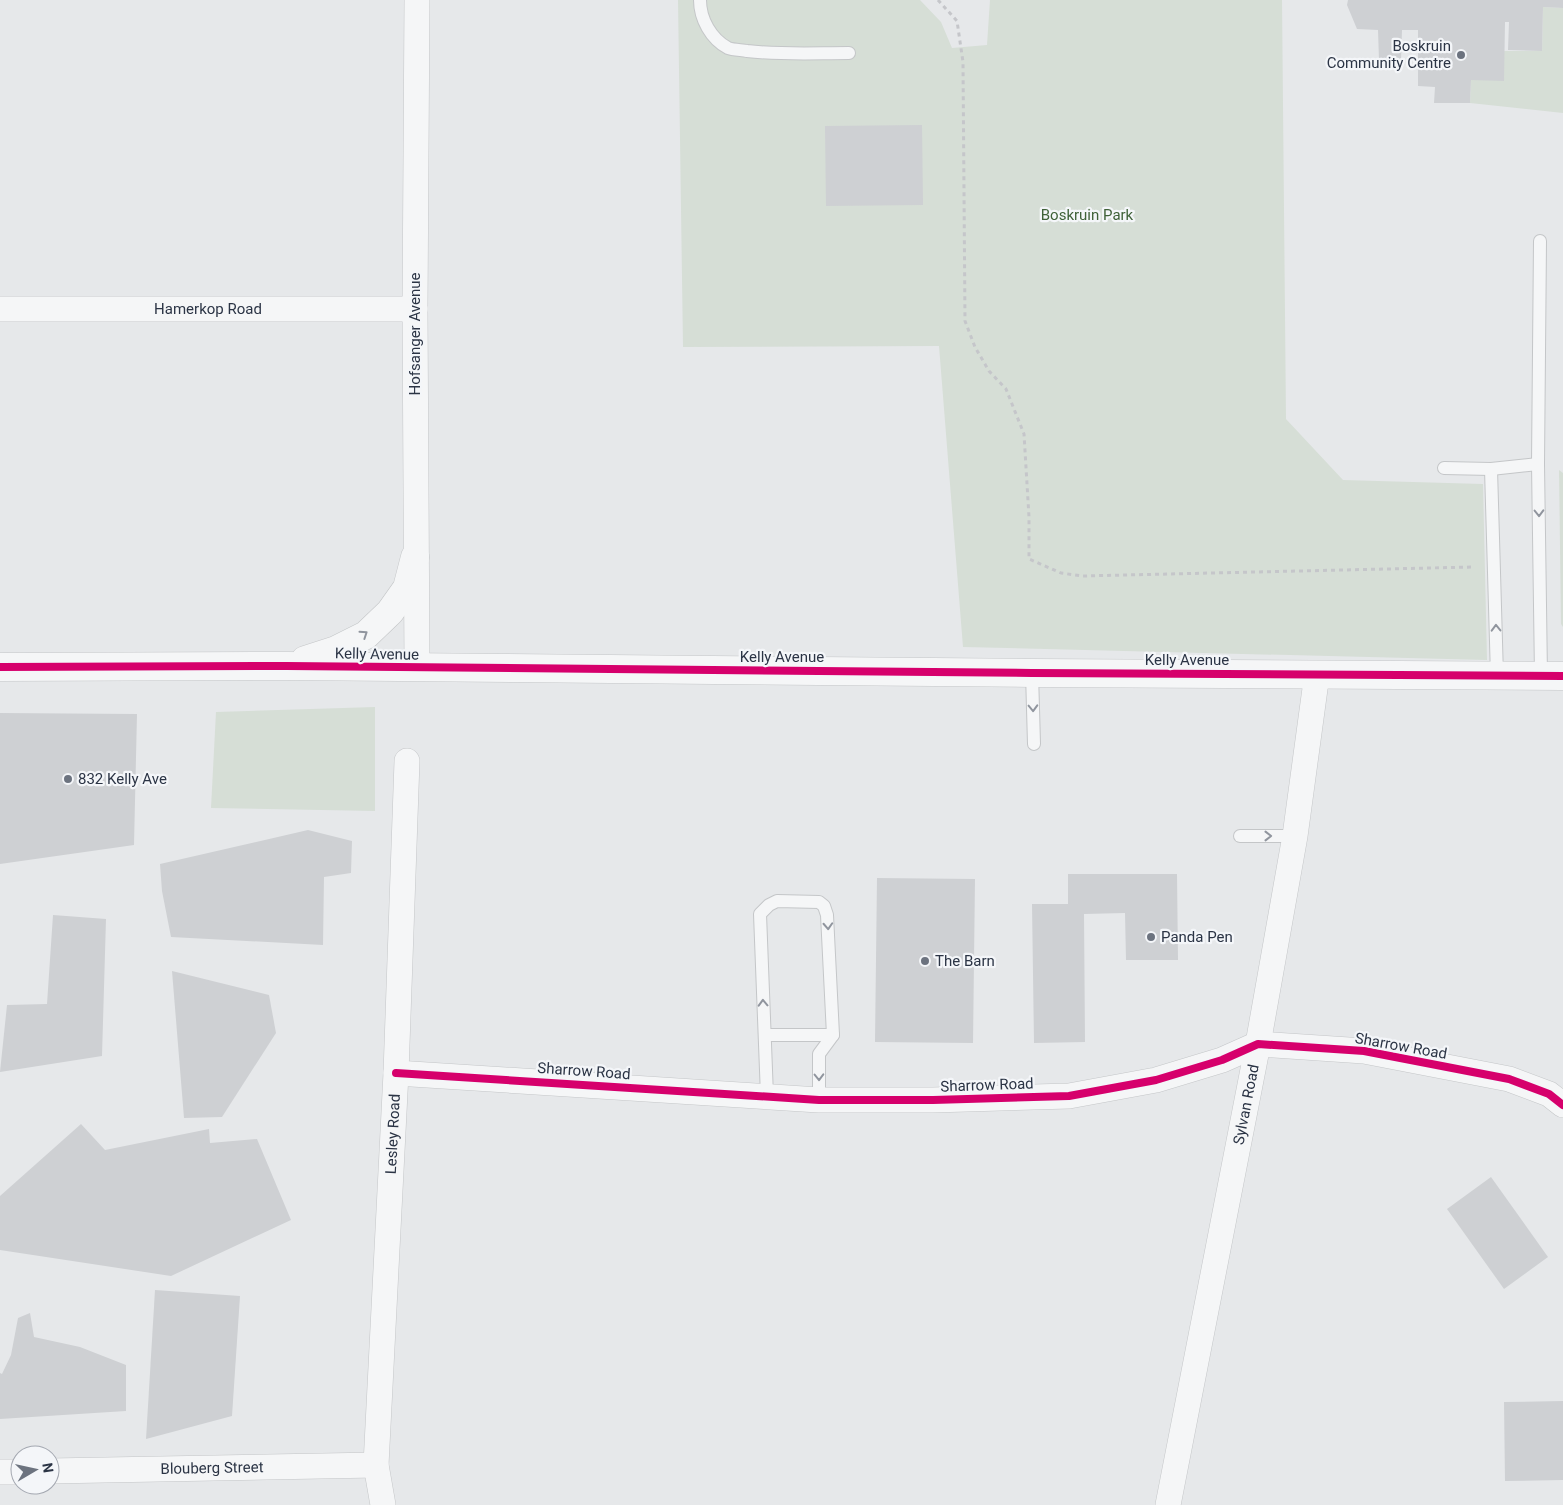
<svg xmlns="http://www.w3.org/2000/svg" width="1563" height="1505" font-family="Roboto,sans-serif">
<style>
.green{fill:#d6ded6}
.building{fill:#ced0d3}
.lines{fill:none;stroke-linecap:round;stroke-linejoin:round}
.service-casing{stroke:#c4c6c8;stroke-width:14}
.minor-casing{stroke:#c4c6c8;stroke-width:26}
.tertiary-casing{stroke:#c4c6c8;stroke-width:29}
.path{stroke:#c5c6ca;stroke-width:3;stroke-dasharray:4 4;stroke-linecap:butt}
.service{stroke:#f5f6f7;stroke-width:12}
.minor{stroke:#f5f6f7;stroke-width:25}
.tertiary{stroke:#f5f6f7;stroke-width:28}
.cycleway-casing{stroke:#f4f6f9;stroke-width:11}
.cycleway{stroke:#d6006c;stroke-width:8}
.oneway{stroke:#90959e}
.poi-dot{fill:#6c737f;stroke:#f4f6f9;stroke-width:2}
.labels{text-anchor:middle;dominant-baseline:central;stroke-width:4.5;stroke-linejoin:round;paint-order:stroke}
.poi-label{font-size:15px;fill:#2b3445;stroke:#f4f6f9;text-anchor:start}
.park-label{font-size:15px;fill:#3f6138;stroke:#f4f6f9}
.street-label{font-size:15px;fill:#2b3445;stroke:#f4f6f9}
</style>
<rect width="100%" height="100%" fill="#e6e8ea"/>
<g class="green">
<polygon points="678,0 920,0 941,22 952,48 987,45 990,0 1282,0 1286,419 1343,480 1483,484 1487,660 963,647 939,346 683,347"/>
<polygon points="1563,4 1563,113 1470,103 1471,80 1504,80 1504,51 1542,51 1543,7 1563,8"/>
<polygon points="1559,470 1563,473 1563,627 1561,624"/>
<polygon points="375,707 375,811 211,808 216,712"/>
</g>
<g class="building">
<polygon points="1348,0 1563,0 1563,8 1543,7 1542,51 1508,50 1509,22 1505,22 1504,81 1471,80 1470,103 1434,103 1435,87 1418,86 1418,30 1402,30 1401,60 1379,60 1378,30 1357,29 1347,5"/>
<polygon points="922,125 923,205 826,206 825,126"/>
<polygon points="0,713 137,714 134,845 0,864"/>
<polygon points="308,830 352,841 351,873 324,877 323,945 171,937 162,891 160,864"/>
<polygon points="1068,874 1177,874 1178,960 1126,960 1125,913 1084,914 1085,1042 1034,1043 1032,904 1068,904"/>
<polygon points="877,878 975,879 973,1043 875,1042"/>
<polygon points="53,915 106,919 102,1056 0,1072 7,1005 47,1004"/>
<polygon points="172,971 269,995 276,1033 222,1117 184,1118"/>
<polygon points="81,1124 105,1150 209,1129 210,1143 257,1139 291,1220 171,1276 0,1250 0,1196"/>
<polygon points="1491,1177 1548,1257 1504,1289 1447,1209"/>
<polygon points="155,1290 240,1296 232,1416 146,1439"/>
<polygon points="30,1313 34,1337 80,1347 126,1365 126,1411 0,1419 0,1373 2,1374 11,1355 18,1318"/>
<polygon points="1563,1401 1563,1480 1505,1481 1504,1402"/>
</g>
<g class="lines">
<defs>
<g id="service">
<path d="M700 0C700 19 711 39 728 48 733 50 742 50 747 51 781 55 815 53 849 53"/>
<polyline points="1540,241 1538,464 1541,676"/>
<polyline points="1444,468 1491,469 1538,464"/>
<polyline points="1491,469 1497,676"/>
<polyline points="1032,673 1034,744"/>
<polyline points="1240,836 1295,836"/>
<polyline points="765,1035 833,1035"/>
<polyline points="767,1096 760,914 769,905 777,901 819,902 824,906 827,915 833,1035 819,1054 819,1100"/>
</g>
<g id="minor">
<path id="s1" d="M0 309H415"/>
<polyline points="417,668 415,309 417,0"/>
<polyline points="396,1073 819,1100 933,1100 1069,1096 1156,1080 1222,1060 1258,1044 1364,1051 1509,1079 1549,1094 1563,1105"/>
<path id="s2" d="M50 1471 376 1465"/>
<polyline points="0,1472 20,1472"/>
<path id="s3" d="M383 1505 376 1465 396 1073 407 761"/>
<path id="s4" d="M1168 1505 1258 1044 1295 836 1317 674"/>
</g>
<g id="tertiary">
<polyline points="305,660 336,650 366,635 390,612 407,588 415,557"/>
<polyline points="0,667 287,666 1032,673 1563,676"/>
</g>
</defs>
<use href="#service" class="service-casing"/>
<use href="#minor" class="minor-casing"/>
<use href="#tertiary" class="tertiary-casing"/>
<polyline class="path" points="938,0 957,21 963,62 965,321 975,347 989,371 1006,389 1024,434 1029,517 1029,559 1061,573 1082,576 1473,567"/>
<use href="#service" class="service"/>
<use href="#minor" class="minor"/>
<use href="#tertiary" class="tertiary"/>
<defs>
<g id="cycleway">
<polyline points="0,667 287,666 1032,673 1563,676"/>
<polyline points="396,1073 819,1100 933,1100 1069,1096 1156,1080 1222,1060 1258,1044 1364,1051 1509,1079 1549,1094 1563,1105"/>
</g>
</defs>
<use href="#cycleway" class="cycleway-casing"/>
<use href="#cycleway" class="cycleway"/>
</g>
<defs><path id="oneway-chevron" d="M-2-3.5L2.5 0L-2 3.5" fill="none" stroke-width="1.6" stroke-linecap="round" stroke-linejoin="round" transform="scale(1.25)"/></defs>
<g class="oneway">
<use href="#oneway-chevron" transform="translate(1539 513) rotate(89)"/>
<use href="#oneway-chevron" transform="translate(1496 628) rotate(-91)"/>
<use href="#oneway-chevron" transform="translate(364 634) rotate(-34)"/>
<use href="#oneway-chevron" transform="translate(1033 708) rotate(88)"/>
<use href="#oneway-chevron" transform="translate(1268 836)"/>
<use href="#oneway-chevron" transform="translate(828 926) rotate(87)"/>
<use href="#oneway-chevron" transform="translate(763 1003) rotate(-92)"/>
<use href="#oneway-chevron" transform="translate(819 1077) rotate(89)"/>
</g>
<g class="poi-dot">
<circle cx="1461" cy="55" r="5"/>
<circle cx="68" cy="779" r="5"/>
<circle cx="1151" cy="937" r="5"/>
<circle cx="925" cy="961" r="5"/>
</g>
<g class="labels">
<g class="poi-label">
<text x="1451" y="46" text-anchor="end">Boskruin<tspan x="1451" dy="17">Community Centre</tspan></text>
<text x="78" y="779">832 Kelly Ave</text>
<text x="1161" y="937">Panda Pen</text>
<text x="935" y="961">The Barn</text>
</g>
<g class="park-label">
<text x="1087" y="215">Boskruin Park</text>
</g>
<g class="street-label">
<text stroke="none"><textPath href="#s1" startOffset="208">Hamerkop Road</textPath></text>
<text transform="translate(415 334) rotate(-90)">Hofsanger Avenue</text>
<text transform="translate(377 654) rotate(1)">Kelly Avenue</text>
<text x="782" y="657">Kelly Avenue</text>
<text x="1187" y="660">Kelly Avenue</text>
<text transform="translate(1401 1046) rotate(10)">Sharrow Road</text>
<text transform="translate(584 1071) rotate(4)">Sharrow Road</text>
<text transform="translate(987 1085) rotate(-2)">Sharrow Road</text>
<text stroke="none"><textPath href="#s4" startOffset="408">Sylvan Road</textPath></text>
<text stroke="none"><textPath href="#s3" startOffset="372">Lesley Road</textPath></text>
<text stroke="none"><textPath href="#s2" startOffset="162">Blouberg Street</textPath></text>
</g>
</g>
<g transform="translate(35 1470) rotate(81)"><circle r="24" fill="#f4f6f9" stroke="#a4a8b1"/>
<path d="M0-4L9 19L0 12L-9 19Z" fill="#6c737f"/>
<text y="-8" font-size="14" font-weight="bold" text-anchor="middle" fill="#2b3445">N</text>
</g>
</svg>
